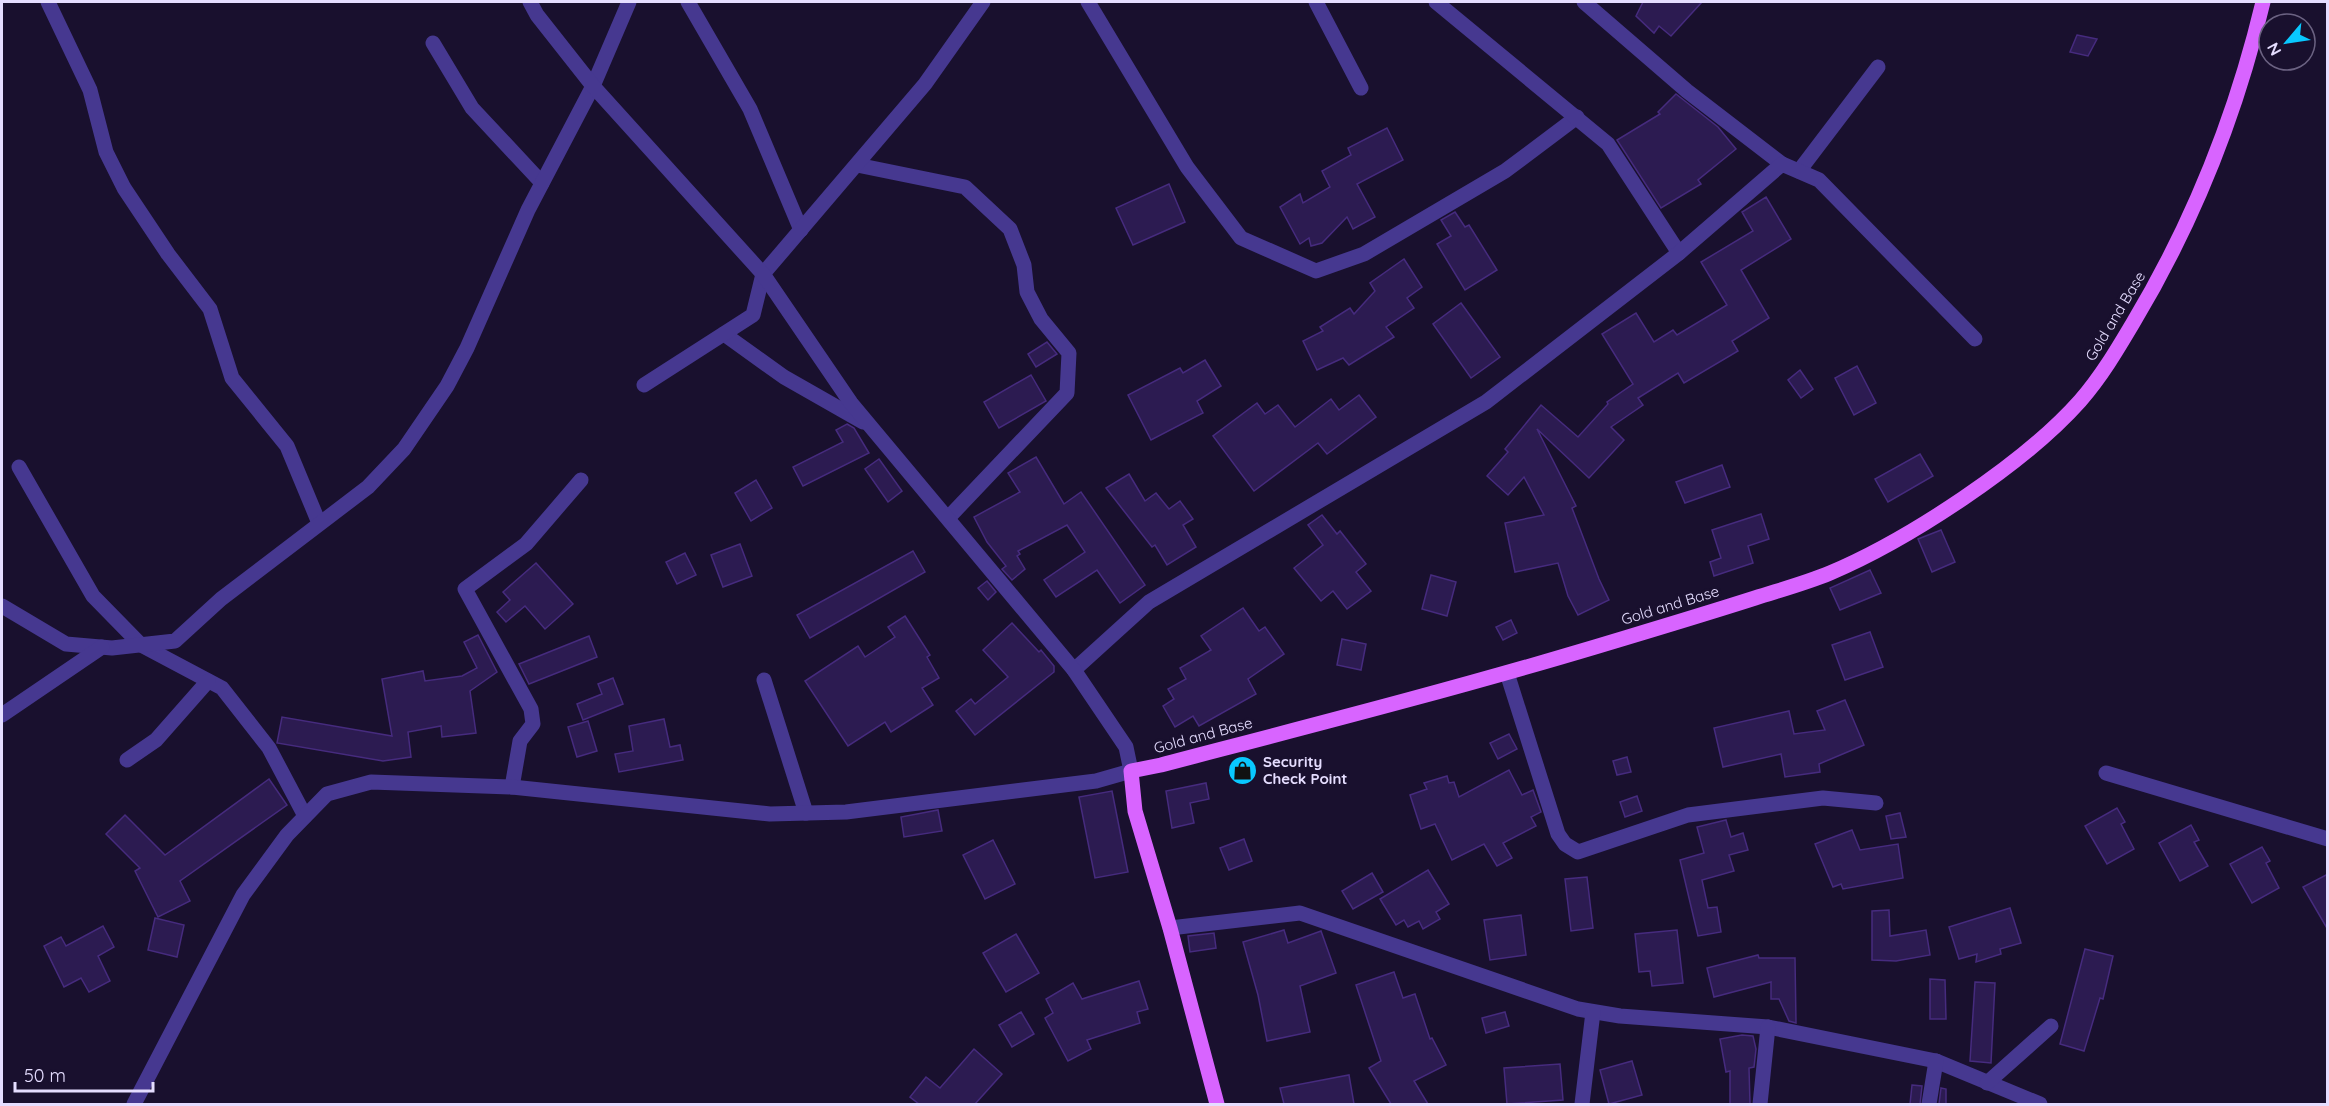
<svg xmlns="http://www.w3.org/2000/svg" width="2329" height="1106" font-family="Quicksand,sans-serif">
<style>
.building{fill:#2c1b51;stroke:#462b7e;stroke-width:1.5}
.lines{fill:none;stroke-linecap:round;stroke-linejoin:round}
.minor{stroke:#463890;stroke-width:15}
.primary{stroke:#d864ff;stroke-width:15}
.labels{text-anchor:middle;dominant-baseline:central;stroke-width:6;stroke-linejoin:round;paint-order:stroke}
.street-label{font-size:15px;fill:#e5ddff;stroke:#19102e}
.poi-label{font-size:15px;font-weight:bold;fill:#e5ddff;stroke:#19102e;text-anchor:start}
</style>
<rect width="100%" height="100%" fill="#19102e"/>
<g class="building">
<polygon points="1643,2 1702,2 1671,36 1659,26 1654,33 1636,16"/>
<polygon points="2077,35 2097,39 2088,56 2070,52"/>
<polygon points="1676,94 1718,127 1736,149 1698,180 1701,184 1661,208 1617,140 1660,114 1658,112"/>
<polygon points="1387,128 1403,160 1357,184 1375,217 1353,229 1347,217 1322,243 1311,246 1309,238 1300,244 1280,207 1300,194 1303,203 1330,187 1322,171 1351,155 1348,148"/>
<polygon points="1169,184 1185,222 1133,245 1116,208"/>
<polygon points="1766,197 1791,239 1741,270 1769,318 1732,341 1738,351 1684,383 1678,373 1638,398 1643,405 1611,427 1624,440 1589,478 1537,429 1576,506 1572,508 1599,579 1609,600 1578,615 1568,596 1558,563 1515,572 1505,523 1544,515 1524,477 1508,495 1487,476 1508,452 1505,449 1541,405 1578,437 1608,404 1607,402 1633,384 1602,334 1636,313 1654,342 1673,330 1677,335 1727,305 1701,262 1753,231 1742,212"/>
<polygon points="1455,212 1465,227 1469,225 1497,270 1465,290 1437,244 1451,236 1441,220"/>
<polygon points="1404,259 1422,287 1407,298 1414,308 1386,327 1394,337 1349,365 1343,358 1317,370 1303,341 1323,331 1320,327 1350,308 1354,314 1375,291 1370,283"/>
<polygon points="1461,303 1500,357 1471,378 1433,324"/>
<polygon points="1047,342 1057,354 1036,367 1028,354"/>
<polygon points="1205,360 1221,386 1197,401 1203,413 1151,440 1128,395 1180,368 1183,373"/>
<polygon points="1857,366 1876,403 1854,415 1835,378"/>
<polygon points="1800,370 1813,389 1801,398 1788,380"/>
<polygon points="1031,375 1046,401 999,428 984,402"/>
<polygon points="1359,395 1376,417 1327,454 1318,443 1254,491 1213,436 1257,403 1265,414 1278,405 1295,427 1331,399 1339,410"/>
<polygon points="847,424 854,428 869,453 803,486 793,467 843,442 836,430"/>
<polygon points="1920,454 1933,476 1888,502 1875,479"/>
<polygon points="1036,457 1064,504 1081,492 1145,585 1120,603 1097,570 1056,597 1044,580 1085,552 1067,525 1018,551 1020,554 1017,556 1025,569 1012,580 1002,569 1006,566 987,542 974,517 1020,492 1008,473"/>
<polygon points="879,459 902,491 888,502 865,469"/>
<polygon points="1722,465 1730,487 1685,503 1676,482"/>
<polygon points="1129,474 1145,501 1156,493 1169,509 1180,501 1193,519 1183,525 1196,547 1167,565 1155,545 1152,547 1106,488"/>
<polygon points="756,480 772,508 751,521 735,493"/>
<polygon points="1761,514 1769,539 1748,546 1753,563 1714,576 1710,562 1721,558 1712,530"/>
<polygon points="1322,515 1337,534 1340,531 1366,564 1356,572 1371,591 1347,609 1333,591 1321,601 1294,568 1323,545 1308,525"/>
<polygon points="1941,530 1955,562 1932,572 1918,539"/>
<polygon points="740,544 752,576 723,587 711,555"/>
<polygon points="913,551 925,572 810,638 797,615"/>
<polygon points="685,553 696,575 677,584 666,562"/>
<polygon points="536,563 573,604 545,629 525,606 506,622 497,612 510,600 503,592"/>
<polygon points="1870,570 1881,593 1840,610 1830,588"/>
<polygon points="1431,575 1456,582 1447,616 1422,609"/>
<polygon points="987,581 996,592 988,600 978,588"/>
<polygon points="1243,608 1259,631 1265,627 1284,654 1248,679 1256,694 1199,726 1193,716 1175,727 1163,706 1174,699 1168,689 1186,679 1180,668 1211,650 1201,636"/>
<polygon points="905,616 930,655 927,657 939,678 922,688 933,705 891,732 885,722 848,746 805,681 858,646 865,657 895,637 888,627"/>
<polygon points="1511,620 1517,633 1503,640 1496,627"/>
<polygon points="1012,623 1039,652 1041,650 1054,666 1054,672 975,735 956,711 971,699 975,704 1008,677 983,650"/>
<polygon points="1870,632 1883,667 1845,680 1832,645"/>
<polygon points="478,635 497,672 470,691 476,733 442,737 441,726 408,732 411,757 383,761 277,743 282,717 392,736 382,679 423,671 425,681 462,676 477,668 464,642"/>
<polygon points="589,636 597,657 529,684 519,664"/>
<polygon points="1342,639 1366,644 1361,670 1337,665"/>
<polygon points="613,678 623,704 583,720 577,704 602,694 598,684"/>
<polygon points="1845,700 1864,745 1819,764 1820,772 1785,777 1781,754 1723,767 1714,728 1789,711 1794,734 1825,730 1817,711"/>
<polygon points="664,719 670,747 680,745 683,760 619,772 615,754 633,751 629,726"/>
<polygon points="588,721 597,751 577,757 568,727"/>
<polygon points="1509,734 1517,749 1498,759 1490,743"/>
<polygon points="1627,757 1631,772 1617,775 1613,761"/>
<polygon points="1509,770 1522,795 1533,790 1541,812 1531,817 1536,826 1503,843 1512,858 1497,866 1484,844 1452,860 1435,824 1421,829 1410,795 1427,789 1424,783 1447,776 1449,783 1454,782 1459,797"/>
<polygon points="269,779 287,805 180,881 190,901 158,917 135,871 140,868 106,834 125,815 165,855"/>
<polygon points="1206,783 1209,799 1190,803 1194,823 1172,828 1166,791"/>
<polygon points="1112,791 1128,872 1095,878 1079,797"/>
<polygon points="1637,796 1642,811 1625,817 1620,802"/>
<polygon points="2117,808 2125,822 2121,824 2134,849 2107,864 2085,826"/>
<polygon points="938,810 942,831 904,837 901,817"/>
<polygon points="1900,813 1906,837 1891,839 1886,816"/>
<polygon points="1726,820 1731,837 1743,833 1748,850 1729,855 1734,871 1702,880 1708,908 1717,907 1721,932 1698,936 1680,860 1704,853 1697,827"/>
<polygon points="2191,825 2199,840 2194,842 2208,866 2180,881 2159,843"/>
<polygon points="1852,830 1860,850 1898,844 1903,878 1843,889 1841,884 1833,887 1815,844"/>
<polygon points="1244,839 1252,861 1229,870 1220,848"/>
<polygon points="993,840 1015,884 985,899 963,855"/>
<polygon points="2262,847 2270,861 2266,863 2279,888 2252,903 2230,864"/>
<polygon points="1428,870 1449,904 1436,912 1440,919 1423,929 1419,921 1408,927 1404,920 1396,925 1380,899"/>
<polygon points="1372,873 1383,892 1353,909 1342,891"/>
<polygon points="2328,874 2328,930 2303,887"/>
<polygon points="1587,877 1593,928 1571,931 1565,879"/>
<polygon points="2010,908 2021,943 2000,949 2001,954 1976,962 1977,954 1959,959 1949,927"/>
<polygon points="1889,910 1890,936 1926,930 1930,955 1896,961 1872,960 1872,911"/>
<polygon points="1521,915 1526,955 1490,960 1484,920"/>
<polygon points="155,918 184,925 177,957 148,950"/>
<polygon points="103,926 114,947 98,956 110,981 89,992 81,978 64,987 44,946 61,937 66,946"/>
<polygon points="1284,930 1288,943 1321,931 1336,973 1300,986 1310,1032 1267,1041 1258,995 1243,942"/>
<polygon points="1677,930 1683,983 1652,986 1650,971 1639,972 1635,934"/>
<polygon points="1214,933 1216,948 1190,952 1188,936"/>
<polygon points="1016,934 1039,973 1006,992 983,953"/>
<polygon points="2085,949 2113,956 2103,999 2100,998 2084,1051 2060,1044"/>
<polygon points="1758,955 1759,958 1795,958 1796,1023 1789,1021 1779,999 1771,999 1771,982 1714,997 1707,968"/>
<polygon points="1394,972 1403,998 1415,994 1430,1039 1432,1038 1446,1065 1414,1081 1428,1104 1391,1104 1369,1068 1381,1061 1356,985"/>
<polygon points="1930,979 1945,980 1946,1019 1930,1019"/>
<polygon points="1139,981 1148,1009 1137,1012 1140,1023 1087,1040 1091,1049 1068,1061 1045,1018 1053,1013 1046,999 1073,983 1082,999"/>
<polygon points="1975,982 1995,983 1991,1063 1970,1061"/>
<polygon points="1021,1012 1034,1034 1012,1047 999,1025"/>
<polygon points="1505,1012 1509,1026 1486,1033 1482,1018"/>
<polygon points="1742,1035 1753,1036 1756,1049 1754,1067 1749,1068 1750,1104 1730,1104 1730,1071 1726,1072 1720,1039"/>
<polygon points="974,1049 1002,1074 975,1104 919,1104 910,1097 926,1077 940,1088"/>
<polygon points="1632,1061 1642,1095 1609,1104 1600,1070"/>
<polygon points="1560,1064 1563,1100 1507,1104 1504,1068"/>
<polygon points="1349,1075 1354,1104 1284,1104 1280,1088"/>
<polygon points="1912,1085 1922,1086 1920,1104 1910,1104"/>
<polygon points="1941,1088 1946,1089 1946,1104 1939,1104"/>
</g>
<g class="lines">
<g class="minor">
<polyline points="48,2 90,90 106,152 124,188 168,254 210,309 232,378 287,446 319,523"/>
<polyline points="688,2 750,109 801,230"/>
<polyline points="1088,2 1187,167 1241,238 1316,271 1364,254 1505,171 1577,117"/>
<polyline points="1316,2 1361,88"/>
<polyline points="1436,2 1608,144 1679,253"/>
<polyline points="1584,2 1687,91 1782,164"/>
<polyline points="433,43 472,108 542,183"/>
<polyline points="857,165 965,187 1010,229 1024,265 1027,292 1041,319 1069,353 1067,393 949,517"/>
<polyline points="1799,171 1878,67"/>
<polyline points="724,334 784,377 863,422"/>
<polyline points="644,385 753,315 763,274 925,84 983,2"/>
<polyline points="19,467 93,596 141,645 222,688 269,748 305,816"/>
<polyline points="2,606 66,644 112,648 175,641 221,599 368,487 404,449 447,386 467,348 528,210 593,86 629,2"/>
<polyline points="1074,670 1149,602 1486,402 1679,253 1782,164 1819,180 1975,339"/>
<polyline points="1507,673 1558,834 1565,844 1578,852 1688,815 1823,798 1876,803"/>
<polyline points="764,680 806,813"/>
<polyline points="2,715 102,647"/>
<polyline points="127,760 156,740 208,681"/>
<polyline points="2106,773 2328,839"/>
<polyline points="512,787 520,741 533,724 531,709 465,589 526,544 581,480"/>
<polyline points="1170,928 1300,913 1578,1009 1620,1016 1768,1027 1936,1061 2040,1104"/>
<polyline points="1987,1083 2051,1026"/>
<polyline points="134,1104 243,895 287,835 327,794 371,782 512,787 770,814 846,812 1096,781 1131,771 1126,747 1074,670 851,403 763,274 593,86 537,15 530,2"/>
<polyline points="1582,1104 1593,1012"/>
<polyline points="1760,1104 1768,1027"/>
<polyline points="1929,1104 1936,1061"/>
</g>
<path class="primary" d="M1217 1104 1170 928 1135 811 1131 771 1161 765C1306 727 1451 690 1595 647 1648 631 1702 615 1755 598 1780 590 1806 583 1830 573 1908 540 2024 464 2080 401 2101 377 2117 350 2133 323 2193 223 2236 115 2263 2"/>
</g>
<defs>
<symbol id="shop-disc" viewBox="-11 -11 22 22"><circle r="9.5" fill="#09c8ff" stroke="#19102e"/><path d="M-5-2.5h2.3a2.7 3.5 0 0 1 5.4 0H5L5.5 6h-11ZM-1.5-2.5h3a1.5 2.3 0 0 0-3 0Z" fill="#111"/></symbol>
</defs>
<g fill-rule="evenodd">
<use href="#shop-disc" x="1226" y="754" width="33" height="33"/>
</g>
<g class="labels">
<g class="street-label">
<text transform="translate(2115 316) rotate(-59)">Gold and Base</text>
<text transform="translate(1670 605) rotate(-17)">Gold and Base</text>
<text transform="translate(1203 735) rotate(-15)">Gold and Base</text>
</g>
<g class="poi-label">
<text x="1263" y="761">Security<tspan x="1263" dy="17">Check Point</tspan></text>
</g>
</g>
<rect width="2329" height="1106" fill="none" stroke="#e5ddff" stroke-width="6"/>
<g transform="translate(2287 42) rotate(241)"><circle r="28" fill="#19102e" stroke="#6b6282" stroke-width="1.5"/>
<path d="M0-4.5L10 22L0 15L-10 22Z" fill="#09c8ff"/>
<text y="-9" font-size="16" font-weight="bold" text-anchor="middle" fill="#e5ddff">N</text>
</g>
<path d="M15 1082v9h138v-9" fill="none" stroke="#e5ddff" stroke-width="3"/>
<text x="24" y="1082" font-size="18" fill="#e5ddff" stroke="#19102e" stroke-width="4.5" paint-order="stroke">50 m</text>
</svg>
